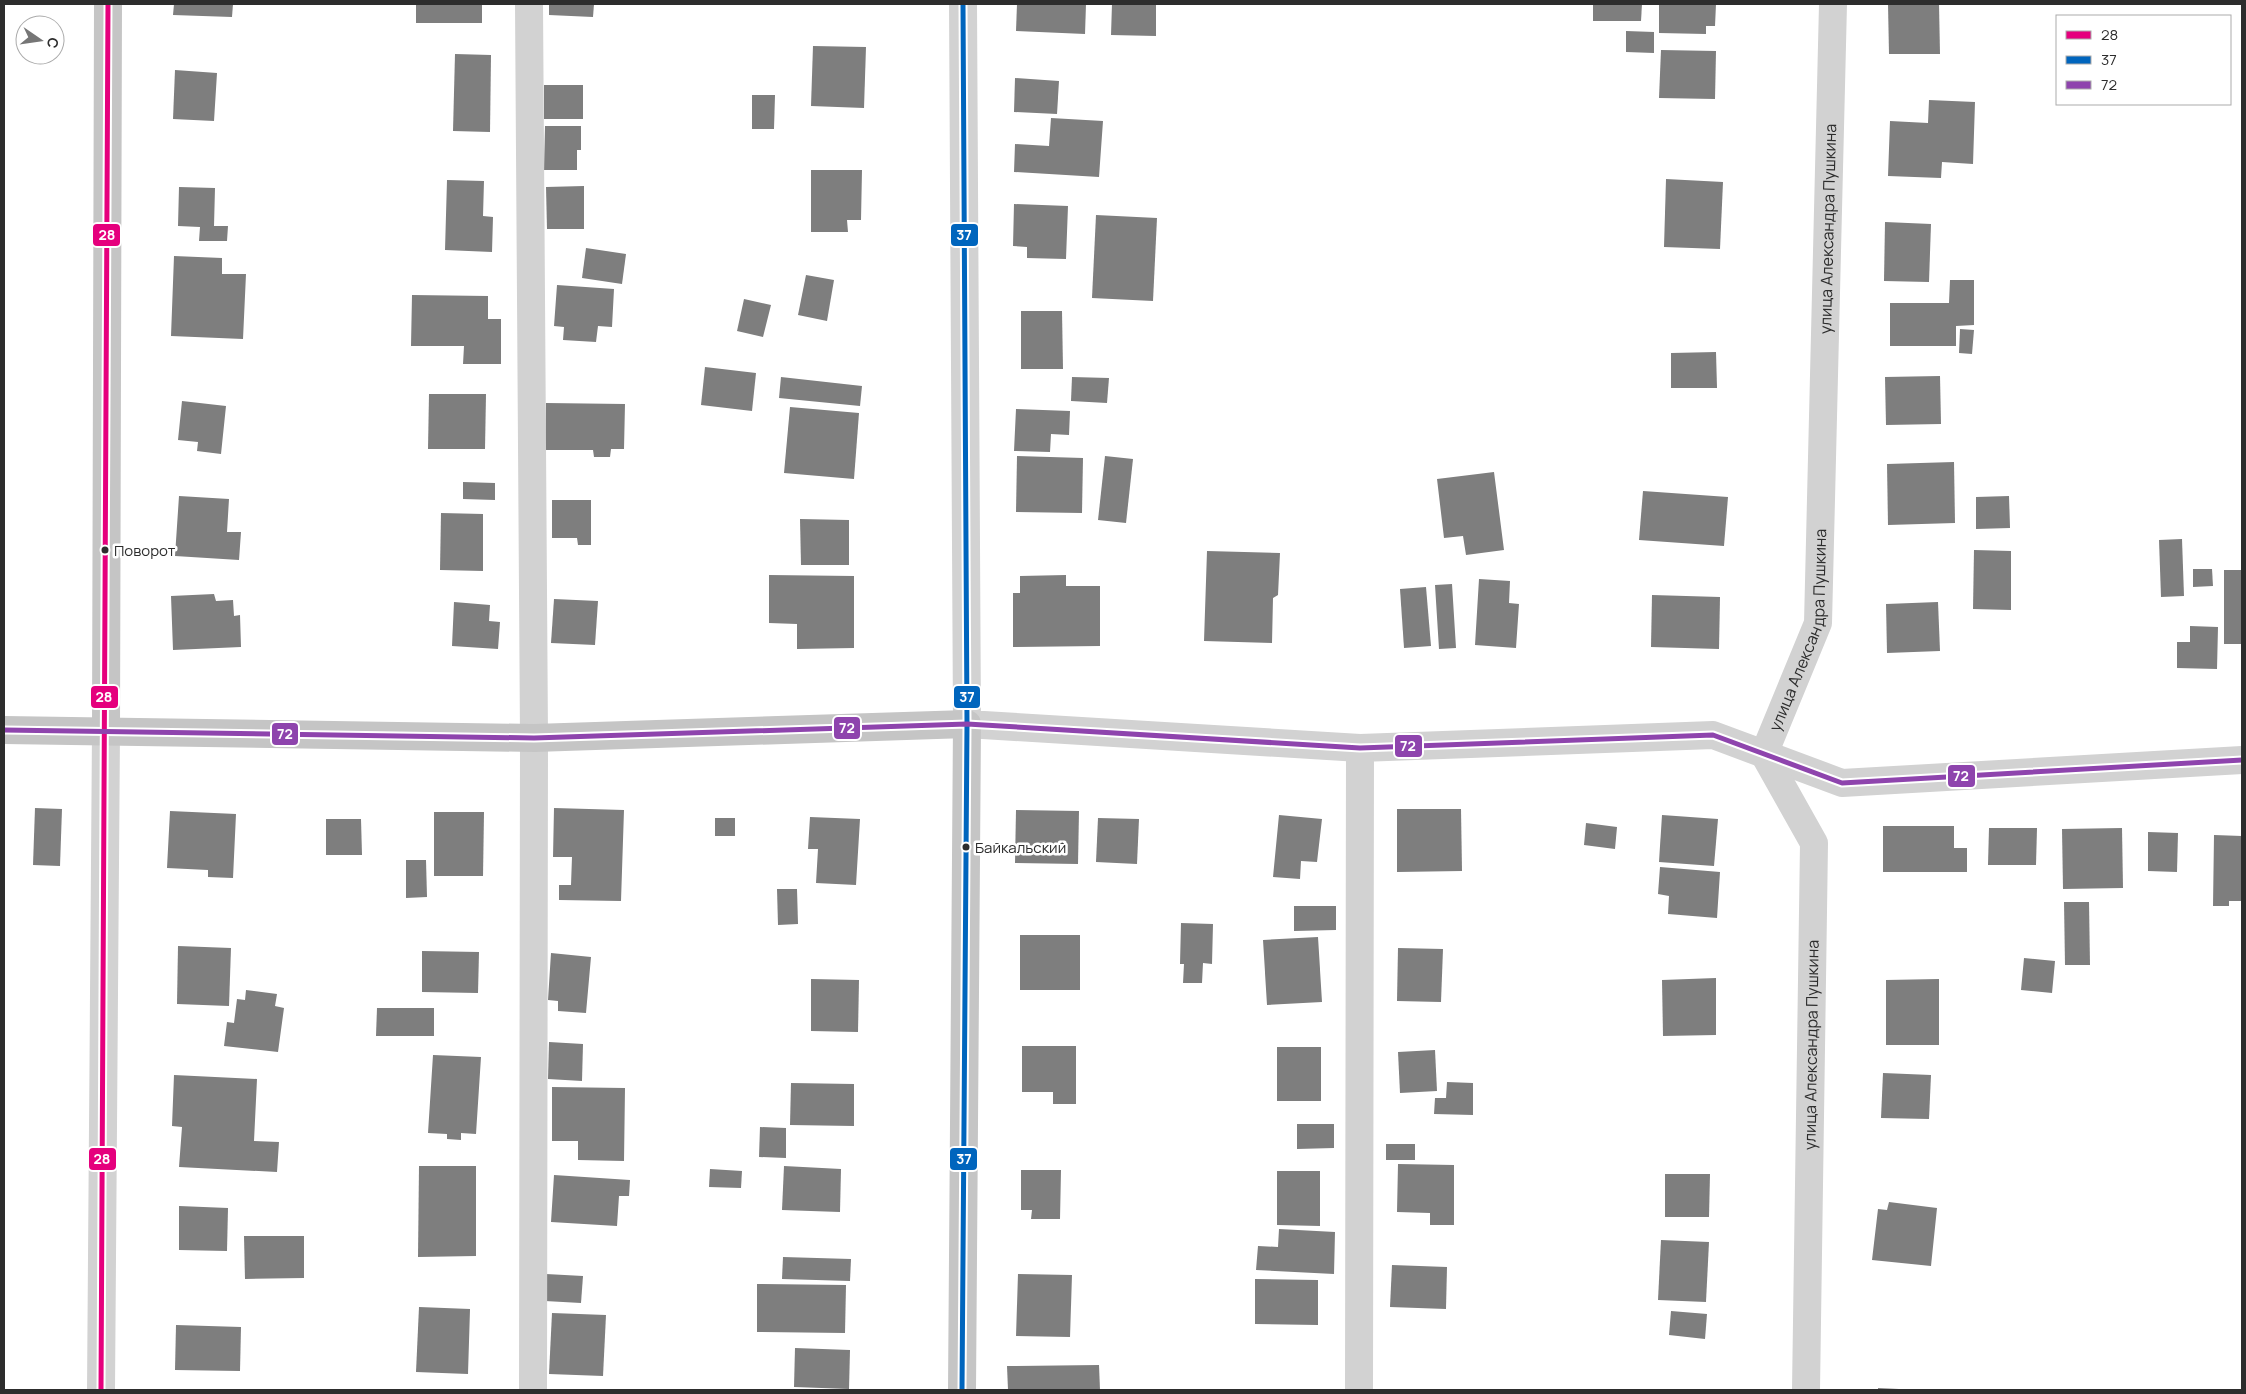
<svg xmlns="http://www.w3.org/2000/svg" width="2246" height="1394" font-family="Manrope,sans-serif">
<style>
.building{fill:#7e7e7e}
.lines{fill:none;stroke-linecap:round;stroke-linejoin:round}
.minor{stroke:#d2d2d2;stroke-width:28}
.major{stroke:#c5c5c5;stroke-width:28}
.bus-1-casing{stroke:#fff;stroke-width:9}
.bus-2-casing{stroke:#fff;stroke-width:9}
.bus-3-casing{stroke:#fff;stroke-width:9}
.bus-1{stroke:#e5007d;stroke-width:5}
.bus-2{stroke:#0065bd;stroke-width:5}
.bus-3{stroke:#8e44ad;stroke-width:5}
.bus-dot{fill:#2d2d2d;stroke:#fff;stroke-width:2}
.labels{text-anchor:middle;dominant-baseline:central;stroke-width:5;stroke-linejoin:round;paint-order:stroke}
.bus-label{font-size:15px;fill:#2d2d2d;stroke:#fff;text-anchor:start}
.street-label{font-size:16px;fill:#2d2d2d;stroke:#fff}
.line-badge{stroke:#fff;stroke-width:2}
.badge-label{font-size:14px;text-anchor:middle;font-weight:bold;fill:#fff}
</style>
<rect width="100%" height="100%" fill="#fff"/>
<g class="building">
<polygon points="174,4 233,4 232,17 173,15"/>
<rect x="416" y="4" width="66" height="19"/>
<polygon points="549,4 594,4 593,17 549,15"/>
<polygon points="1017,4 1086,4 1085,34 1016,31"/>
<polygon points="1112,4 1156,4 1156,36 1111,35"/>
<polygon points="1593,4 1642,4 1641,21 1593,21"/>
<polygon points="1659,4 1716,4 1715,26 1706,26 1706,34 1659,33"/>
<polygon points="1888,4 1939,4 1940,54 1889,54"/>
<polygon points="1626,31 1654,32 1654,53 1626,52"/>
<polygon points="813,46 866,47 864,108 811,106"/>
<polygon points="1661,50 1716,51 1715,99 1659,98"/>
<polygon points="455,54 491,55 490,132 453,131"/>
<polygon points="175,70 217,73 214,121 173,119"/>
<polygon points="1015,78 1059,81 1057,114 1014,112"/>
<rect x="544" y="85" width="39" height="34"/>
<polygon points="752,95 775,95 774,129 752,129"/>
<polygon points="1929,100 1975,102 1973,164 1942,162 1941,178 1888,176 1890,121 1928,123"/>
<polygon points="1051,118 1103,121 1099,177 1014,172 1015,144 1049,146"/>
<polygon points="545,126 581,126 581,150 577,150 577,170 544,170"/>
<polygon points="811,170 862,170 861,220 847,220 848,232 811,232"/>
<polygon points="1666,179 1723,182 1720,249 1664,247"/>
<polygon points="447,180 484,181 483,216 493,217 492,252 445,250"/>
<polygon points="584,186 584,229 547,229 546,187"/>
<polygon points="179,187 215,188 214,226 228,226 227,241 199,241 200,227 178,226"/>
<polygon points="1014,204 1068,206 1066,259 1027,258 1027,247 1013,246"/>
<polygon points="1096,215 1157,218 1153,301 1092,298"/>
<polygon points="1885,222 1931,224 1929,282 1884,281"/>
<polygon points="586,248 626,254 622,284 582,278"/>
<polygon points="174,256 222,258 222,274 246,274 243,339 171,336"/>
<polygon points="806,275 834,280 827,321 798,315"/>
<polygon points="1950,280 1974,280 1974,325 1956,326 1956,346 1890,346 1890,303 1949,303"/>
<polygon points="557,285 614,289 612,327 598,326 596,342 563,340 564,327 554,326"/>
<polygon points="412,295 488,296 488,319 501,319 501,364 463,364 464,346 411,346"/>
<polygon points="744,299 771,305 763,337 737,331"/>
<polygon points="1021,311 1062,311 1063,369 1021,369"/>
<polygon points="1960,329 1974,330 1972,354 1959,353"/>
<polygon points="1716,352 1717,388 1671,388 1671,353"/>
<polygon points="705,367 756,373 752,411 701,405"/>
<polygon points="1940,376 1941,424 1886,425 1885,377"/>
<polygon points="781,377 862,386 860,406 779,398"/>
<polygon points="1072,377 1109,378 1107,403 1071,401"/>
<polygon points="429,394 486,394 485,449 428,449"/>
<polygon points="182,401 226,406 221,454 197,451 198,442 178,440"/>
<polygon points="546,403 625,404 624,449 611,449 610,457 594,457 593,450 545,450"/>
<polygon points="790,407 859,413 854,479 784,473"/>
<polygon points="1016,409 1070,411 1069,435 1051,434 1050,452 1014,451"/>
<polygon points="1017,456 1083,458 1082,513 1016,512"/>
<polygon points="1105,456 1133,459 1126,523 1098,520"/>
<polygon points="1954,462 1955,523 1888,525 1887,464"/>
<polygon points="1494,472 1504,550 1466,555 1463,536 1444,538 1437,479"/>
<polygon points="463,482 495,483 495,500 463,499"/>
<polygon points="1643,491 1728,497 1724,546 1639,540"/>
<polygon points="179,496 229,499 227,532 241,532 239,560 175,556"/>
<polygon points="2009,496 2010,528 1976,529 1976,497"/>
<polygon points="552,500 591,500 591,545 578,545 577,538 552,538"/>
<polygon points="441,513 483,514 483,571 440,570"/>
<polygon points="800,519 849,520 849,565 801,565"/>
<polygon points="2182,539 2184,596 2161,597 2159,540"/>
<polygon points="1974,550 2011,551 2011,610 1973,609"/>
<polygon points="1207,551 1280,553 1278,595 1273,598 1272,643 1204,641"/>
<polygon points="2193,569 2212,569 2213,586 2193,587"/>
<rect x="2224" y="570" width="18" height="74"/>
<polygon points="769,575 854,576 854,648 797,649 797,624 769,623"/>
<polygon points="1066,575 1066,586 1100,586 1100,646 1013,647 1013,593 1020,593 1020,576"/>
<polygon points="1479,579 1510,581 1509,603 1519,604 1516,648 1475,645"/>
<polygon points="1452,584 1456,648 1439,649 1435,585"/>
<polygon points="1426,587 1431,646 1404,648 1400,589"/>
<polygon points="214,594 216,601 233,600 234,616 240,615 241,647 173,650 171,596"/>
<polygon points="1652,595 1720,597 1719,649 1651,647"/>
<polygon points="554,599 598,601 595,645 551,643"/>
<polygon points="454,602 490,605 489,621 500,622 498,649 452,646"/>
<polygon points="1938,602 1940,651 1887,653 1886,604"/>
<polygon points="2190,626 2218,627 2217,669 2177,668 2177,642 2190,642"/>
<polygon points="35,808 62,809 60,866 33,865"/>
<polygon points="554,808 624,810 621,901 559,900 559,885 571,885 572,857 553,857"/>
<polygon points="1397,809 1461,809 1462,871 1397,872"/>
<polygon points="1016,810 1079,811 1078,864 1015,863"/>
<polygon points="170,811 236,814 233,878 208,877 208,870 167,868"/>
<polygon points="434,812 484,812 483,876 434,876"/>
<polygon points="1279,815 1322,819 1317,862 1301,861 1300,879 1273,877"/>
<polygon points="1662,815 1718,819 1714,866 1659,862"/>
<polygon points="810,817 860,819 856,885 816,883 818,849 808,849"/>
<rect x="715" y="818" width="20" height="18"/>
<polygon points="1098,818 1139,819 1137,864 1096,862"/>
<polygon points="326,819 361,819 362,855 326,855"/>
<polygon points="1586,823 1617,827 1615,849 1584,845"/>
<polygon points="1883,826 1954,826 1954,848 1967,848 1967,872 1883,872"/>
<polygon points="1989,828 2037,828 2036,865 1988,865"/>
<polygon points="2122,828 2123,888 2063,889 2062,829"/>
<polygon points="2148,832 2178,833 2177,872 2148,871"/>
<polygon points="2214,835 2242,836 2242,901 2229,901 2229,906 2213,906"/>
<polygon points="406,860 426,860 427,897 406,898"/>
<polygon points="1660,867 1720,872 1717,918 1668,914 1669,896 1658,894"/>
<polygon points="777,889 797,889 798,924 778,925"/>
<polygon points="2064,902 2089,902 2090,965 2065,965"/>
<polygon points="1294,906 1336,906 1336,930 1294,931"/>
<polygon points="1181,923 1213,924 1212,964 1203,963 1202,983 1183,983 1184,964 1180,964"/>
<rect x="1020" y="935" width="60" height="55"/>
<polygon points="1318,937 1322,1002 1267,1005 1263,940"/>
<polygon points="178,946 231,948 229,1006 177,1004"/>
<polygon points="1398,948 1443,949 1441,1002 1397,1001"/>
<polygon points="422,951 479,952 478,993 422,992"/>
<polygon points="551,953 591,957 586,1013 558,1011 558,1001 548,1000"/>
<polygon points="2024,958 2055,961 2052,993 2021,990"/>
<polygon points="1716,978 1716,1035 1663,1036 1662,980"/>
<polygon points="811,979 859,980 858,1032 811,1031"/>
<polygon points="1939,979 1939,1045 1886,1045 1886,980"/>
<polygon points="246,990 277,994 275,1006 284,1008 278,1052 224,1046 227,1022 234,1023 237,999 245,1000"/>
<polygon points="377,1008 434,1008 434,1036 376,1036"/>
<polygon points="549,1042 583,1044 582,1081 548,1079"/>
<polygon points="1022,1046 1076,1046 1076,1104 1053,1104 1053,1092 1022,1092"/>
<rect x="1277" y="1047" width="44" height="54"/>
<polygon points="1435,1050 1437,1091 1400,1093 1398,1052"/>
<polygon points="433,1055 481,1057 476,1134 461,1133 461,1140 447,1139 447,1134 428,1133"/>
<polygon points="1883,1073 1931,1075 1929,1119 1881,1118"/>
<polygon points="174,1075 257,1079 254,1141 279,1142 277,1172 179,1167 182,1127 172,1126"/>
<polygon points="1447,1082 1473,1083 1473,1115 1434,1114 1435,1098 1446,1098"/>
<polygon points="791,1083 854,1084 854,1126 790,1125"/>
<polygon points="552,1087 625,1088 624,1161 578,1160 578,1141 552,1141"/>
<polygon points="1297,1124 1334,1124 1334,1148 1297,1149"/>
<polygon points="760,1127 786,1128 786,1158 759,1157"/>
<rect x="1386" y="1144" width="29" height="16"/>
<polygon points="1398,1164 1454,1165 1454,1225 1430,1225 1430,1213 1397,1212"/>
<polygon points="419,1166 476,1166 476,1256 418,1257"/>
<polygon points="784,1166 841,1169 840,1212 782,1210"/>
<polygon points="710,1169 742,1171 741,1188 709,1187"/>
<polygon points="1021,1170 1061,1170 1060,1219 1031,1219 1032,1210 1021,1210"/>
<polygon points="1277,1171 1320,1171 1320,1226 1277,1225"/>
<polygon points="1665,1174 1710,1174 1709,1217 1665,1217"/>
<polygon points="554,1175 630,1180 629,1196 619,1196 617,1226 551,1222"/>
<polygon points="1889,1202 1937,1208 1931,1266 1872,1260 1878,1209 1887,1210"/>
<polygon points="179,1206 228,1208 227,1251 179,1250"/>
<polygon points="1279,1229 1335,1232 1334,1274 1256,1270 1258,1246 1278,1247"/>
<polygon points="244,1236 304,1236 304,1278 245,1279"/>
<polygon points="1661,1240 1709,1242 1706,1302 1658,1300"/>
<polygon points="783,1257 851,1259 850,1281 782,1279"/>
<polygon points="1392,1265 1447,1267 1446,1309 1390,1307"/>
<polygon points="546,1274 583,1276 581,1303 545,1301"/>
<polygon points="1018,1274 1072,1275 1070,1337 1016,1336"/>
<polygon points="1255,1279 1318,1280 1318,1325 1255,1324"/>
<polygon points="757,1284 846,1285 845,1333 757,1332"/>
<polygon points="419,1307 470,1309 468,1374 416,1372"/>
<polygon points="1671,1311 1707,1314 1705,1339 1669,1335"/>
<polygon points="552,1313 606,1315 603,1376 549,1374"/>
<polygon points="176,1325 241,1327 240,1371 175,1370"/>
<polygon points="795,1348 850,1350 849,1389 794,1387"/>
<polygon points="1099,1365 1100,1390 1008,1390 1007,1366"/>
<polygon points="1878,1388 1899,1389 1899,1390 1878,1390"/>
</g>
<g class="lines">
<g class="minor">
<polyline points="529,4 534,738 533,1390"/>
<polyline points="963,4 967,724 1360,748 1713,735 1842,783 2242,760"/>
<polyline points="101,1390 106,731"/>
<polyline points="1359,1390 1360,748"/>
<path id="s1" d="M1806 1390 1814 843 1764 754 1818 623 1833 4"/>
</g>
<g class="major">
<polyline points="4,730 534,738 967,724 962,1390"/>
<polyline points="106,731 108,4"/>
</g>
<defs>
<polyline id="bus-1" points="101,1390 108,4"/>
<polyline id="bus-2" points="962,1390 967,724 963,4"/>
<polyline id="bus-3" points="4,730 534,738 967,724 1360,748 1713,735 1842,783 2242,760"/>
</defs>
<use href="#bus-1" class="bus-1-casing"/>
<use href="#bus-2" class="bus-2-casing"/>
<use href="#bus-3" class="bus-3-casing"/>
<use href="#bus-1" class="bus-1"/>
<use href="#bus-2" class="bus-2"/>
<use href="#bus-3" class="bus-3"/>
</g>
<g class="bus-dot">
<circle cx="105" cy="550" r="4.5"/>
<circle cx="966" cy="847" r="4.5"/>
</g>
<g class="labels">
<g class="bus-label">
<text x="114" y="550">Поворот</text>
<text x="975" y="847">Байкальский</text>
</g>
<g class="street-label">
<text stroke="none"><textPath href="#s1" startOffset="1185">улица Александра Пушкина</textPath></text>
<text stroke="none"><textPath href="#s1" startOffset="780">улица Александра Пушкина</textPath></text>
<text stroke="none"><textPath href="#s1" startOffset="345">улица Александра Пушкина</textPath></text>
</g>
</g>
<g class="line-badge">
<rect x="92" y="223" width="29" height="24" rx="5" fill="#e5007d"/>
<rect x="950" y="223" width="29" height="24" rx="5" fill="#0065bd"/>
<rect x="90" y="685" width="29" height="24" rx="5" fill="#e5007d"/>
<rect x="953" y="685" width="28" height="24" rx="5" fill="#0065bd"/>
<rect x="833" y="716" width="28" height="24" rx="5" fill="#8e44ad"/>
<rect x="271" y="722" width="28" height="24" rx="5" fill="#8e44ad"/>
<rect x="1394" y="734" width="29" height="24" rx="5" fill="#8e44ad"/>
<rect x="1947" y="764" width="29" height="24" rx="5" fill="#8e44ad"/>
<rect x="88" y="1147" width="29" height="24" rx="5" fill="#e5007d"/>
<rect x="949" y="1147" width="29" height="24" rx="5" fill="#0065bd"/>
</g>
<g class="badge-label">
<text x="107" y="240">28</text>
<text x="964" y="240">37</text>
<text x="104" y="702">28</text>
<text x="967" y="702">37</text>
<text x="847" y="733">72</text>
<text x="285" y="739">72</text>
<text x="1408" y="751">72</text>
<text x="1961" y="781">72</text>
<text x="102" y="1164">28</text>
<text x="964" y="1164">37</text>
</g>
<rect width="2246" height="1394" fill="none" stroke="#2d2d2d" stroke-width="10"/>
<rect x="2056" y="15" width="175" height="90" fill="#ffffff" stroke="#ababab"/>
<rect x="2066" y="31" width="25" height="8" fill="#e5007d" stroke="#ababab"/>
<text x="2101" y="40" font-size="15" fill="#2d2d2d">28</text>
<rect x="2066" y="56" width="25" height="8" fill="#0065bd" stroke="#ababab"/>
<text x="2101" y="65" font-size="15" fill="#2d2d2d">37</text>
<rect x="2066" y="81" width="25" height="8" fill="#8e44ad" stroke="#ababab"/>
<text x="2101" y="90" font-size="15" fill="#2d2d2d">72</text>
<g transform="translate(40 40) rotate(103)"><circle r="24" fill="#ffffff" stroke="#ababab"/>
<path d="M0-4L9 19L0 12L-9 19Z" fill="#767676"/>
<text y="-8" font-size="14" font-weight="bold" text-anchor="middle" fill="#2d2d2d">С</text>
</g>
</svg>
